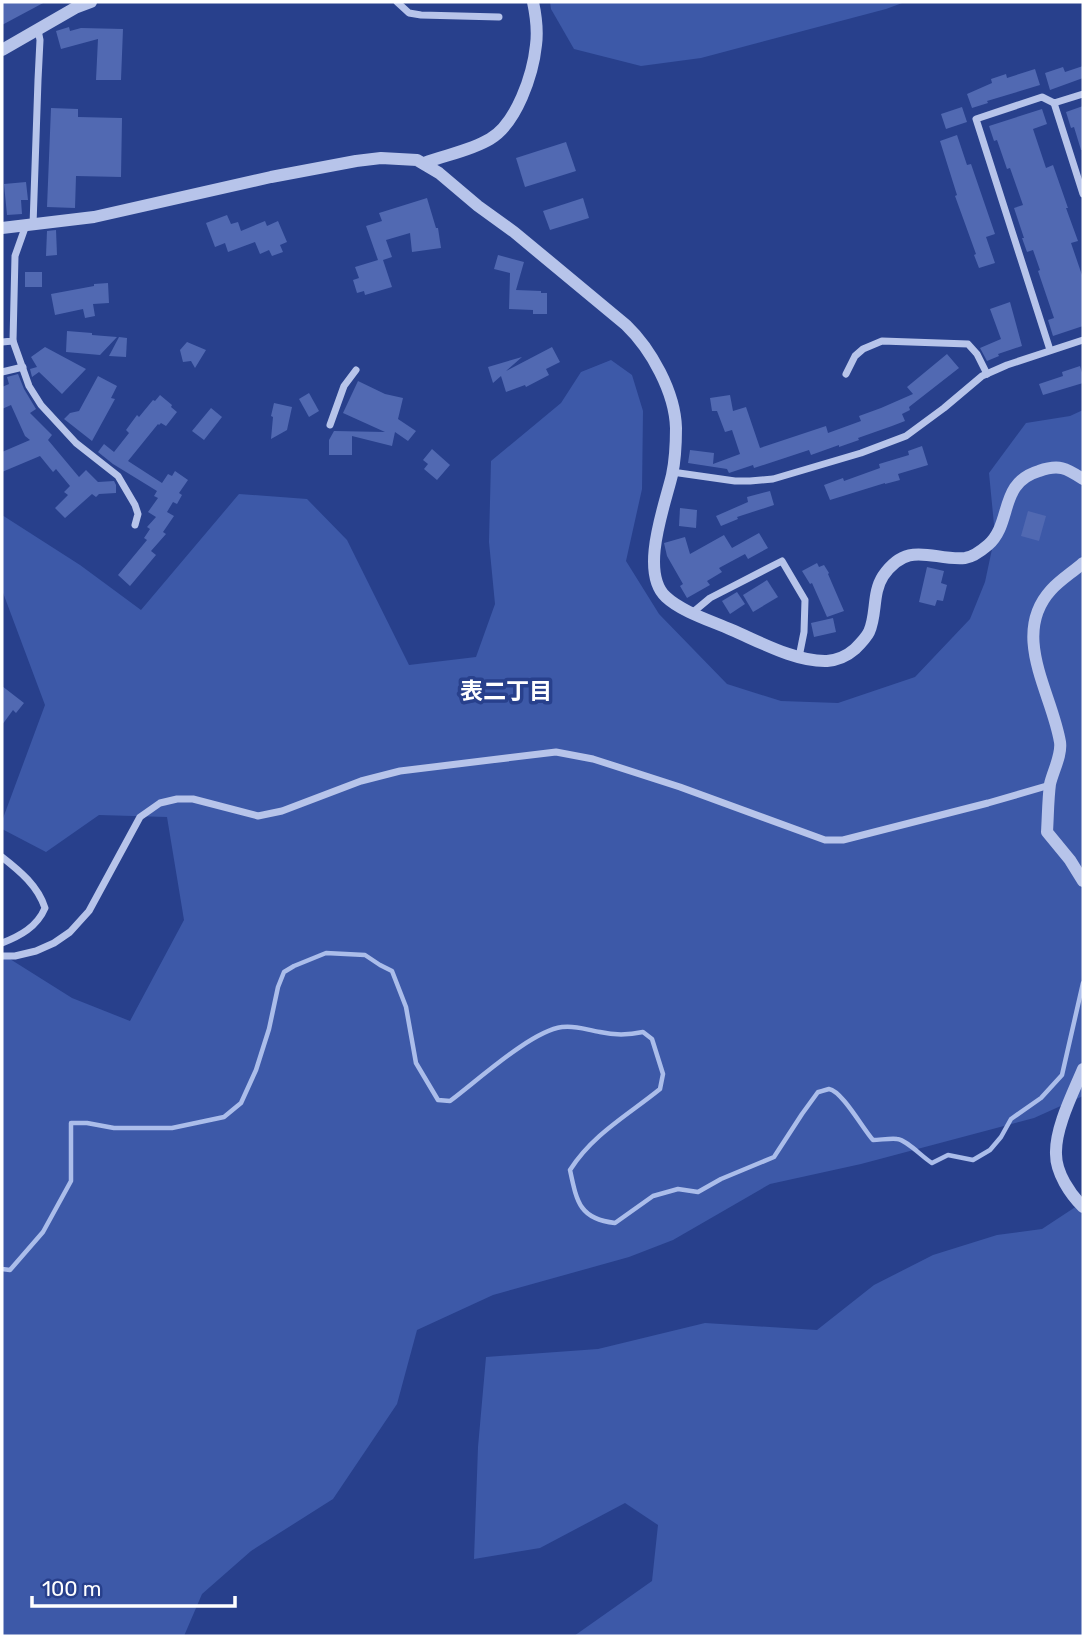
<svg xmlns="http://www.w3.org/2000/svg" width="1085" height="1638" font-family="Rubik,'Noto Sans JP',sans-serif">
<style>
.green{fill:#3d59a8}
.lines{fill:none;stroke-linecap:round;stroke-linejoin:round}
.stream{stroke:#abbdea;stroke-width:4.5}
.building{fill:#5169b2}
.minor{stroke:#b7c4ea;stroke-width:7}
.tertiary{stroke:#b7c4ea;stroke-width:12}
.labels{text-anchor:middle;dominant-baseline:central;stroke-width:7;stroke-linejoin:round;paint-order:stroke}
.neighbourhood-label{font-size:23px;font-weight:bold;fill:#fff;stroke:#28408c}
</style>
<rect width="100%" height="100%" fill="#28408c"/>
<g class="green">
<polygon points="550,2 905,2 886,9 701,58 641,66 574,49 551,9"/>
<polygon points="611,360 632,375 643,411 642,489 626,561 659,614 727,684 781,701 838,703 915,677 970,619 985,582 995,535 989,473 1026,423 1070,416 1083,410 1083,1096 1034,1118 861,1164 770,1184 673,1240 629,1257 493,1295 417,1330 397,1404 333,1499 251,1551 202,1594 184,1636 2,1636 2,954 72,998 130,1021 184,920 167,817 99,815 46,852 2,829 2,821 45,705 2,590 2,515 80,565 141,610 239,494 307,499 347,540 409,665 476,657 495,604 489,542 491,461 561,403 581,372"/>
<polygon points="1083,1202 1083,1636 574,1636 652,1581 658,1525 625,1503 540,1548 474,1559 478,1447 486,1357 598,1349 705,1323 817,1330 874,1285 933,1255 997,1235 1042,1229"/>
</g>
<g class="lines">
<path class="stream" d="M2 1269 10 1270 43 1232 71 1181V1123H87L114 1128H172L224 1117 241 1103 256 1070 269 1029 278 987 284 972 294 966 326 953 365 955 380 965 392 971 406 1007 416 1063 438 1100 450 1101C477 1081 531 1031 562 1027 576 1025 587 1030 600 1032 613 1035 629 1035 643 1032L652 1039 663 1074 660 1089C628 1115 593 1134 570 1170 577 1203 580 1219 615 1223L653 1196 678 1189 698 1192 721 1179 774 1157 802 1114 818 1092C819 1092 829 1089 829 1089 842 1091 863 1129 873 1140 880 1140 891 1138 897 1139 907 1140 922 1157 932 1163L948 1155 973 1160 990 1150 1001 1137 1011 1119 1041 1098 1062 1075 1083 983"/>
</g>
<g class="building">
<polygon points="2,2 45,2 2,25"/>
<polygon points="69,27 70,31 81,28 123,29 121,80 96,80 98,39 61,49 56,31"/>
<polygon points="1083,66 1083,78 1050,90 1045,73 1063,67 1065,72"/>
<polygon points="1035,69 1040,85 987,101 988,103 972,108 967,94 992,83 991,79 1006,74 1007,78"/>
<polygon points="1083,106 1083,150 1081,150 1074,127 1071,128 1066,112"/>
<polygon points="962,107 967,122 946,129 941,114"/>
<polygon points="51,108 78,109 78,117 122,118 121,177 76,176 75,208 47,207"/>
<polygon points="1042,109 1047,124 1033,129 1046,168 1053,165 1068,208 1066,208 1078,241 1071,243 1083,278 1083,326 1053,336 1048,320 1054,318 1038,271 1040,270 1033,250 1027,252 1022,238 1024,238 1014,208 1023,205 1010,168 1007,169 997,140 994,141 989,126"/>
<polygon points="957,135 967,165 971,164 995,234 986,237 995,263 979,268 974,255 976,254 955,196 957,195 940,141"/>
<polygon points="566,142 576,171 525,187 516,158"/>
<polygon points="26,182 28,200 21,200 22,214 7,215 4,184"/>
<polygon points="427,198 436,228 438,228 441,248 412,252 410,233 386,240 392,257 383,260 392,287 365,295 364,291 357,293 353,280 359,278 355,267 378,260 366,226 382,221 379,213"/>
<polygon points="583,198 589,218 550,230 543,211"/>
<polygon points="227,215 231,224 238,222 241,231 265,221 267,226 278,221 287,242 280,245 283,252 272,256 269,250 260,254 255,242 228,252 225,243 215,247 206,223"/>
<polygon points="56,230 57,255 46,256 47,231"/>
<polygon points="498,255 524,262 516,290 541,291 541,293 547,293 547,314 533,314 533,310 509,309 510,273 494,269"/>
<rect x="25" y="272" width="17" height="15"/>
<polygon points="108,283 109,303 93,304 95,316 85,318 83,309 55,315 51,294 94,286 94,284"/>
<polygon points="1010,302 1022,346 998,354 999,356 987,361 980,348 1001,339 990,309"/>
<polygon points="67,331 92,333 92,335 117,337 100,355 66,352"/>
<polygon points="119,337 127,338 126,357 109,356"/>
<polygon points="187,342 206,350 195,368 191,361 183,362 180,350"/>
<polygon points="45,347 86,369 62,394 39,372 32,377 30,369 37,367 31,357"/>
<polygon points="552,347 560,362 546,369 549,375 526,387 525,385 506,392 501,376 493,383 488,367 522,357 506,371"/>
<polygon points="947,354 959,368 909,407 910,410 902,414 905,421 892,426 858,438 859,440 839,447 839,445 811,455 809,450 754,468 753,465 729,473 727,469 688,463 690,450 714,453 713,464 740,454 732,430 725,432 717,411 712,411 710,398 730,395 733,411 746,407 760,448 826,426 828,433 861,421 859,416 881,408 913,394 907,387"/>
<polygon points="1080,366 1083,376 1083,383 1043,395 1039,384 1063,376 1062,372"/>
<polygon points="18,374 24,389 36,409 30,413 52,435 48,440 79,477 86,470 98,482 114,481 116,485 116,493 99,494 96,497 92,494 65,518 55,508 68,495 64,492 70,486 56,469 53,472 40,456 2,472 2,452 30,440 25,436 11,405 2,409 2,387 9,384 7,377"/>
<polygon points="98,376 117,386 111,398 115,399 92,441 64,419 70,413 79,411"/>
<polygon points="358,381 385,394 403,398 398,419 416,431 408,441 395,432 392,446 352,436 352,455 329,455 329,440 334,431 385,432 343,413"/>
<polygon points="309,393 319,411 309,417 299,399"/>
<polygon points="160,395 172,405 171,407 177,412 166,426 161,423 159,425 158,424 128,461 162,483 168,474 172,476 175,471 188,480 179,493 182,495 177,504 173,502 167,512 174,516 163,532 166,534 151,551 156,555 130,586 118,575 147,540 144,538 150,529 147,527 156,517 148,512 158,498 154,496 157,491 113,464 98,452 104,444 114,452 129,433 126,430 137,415 139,417 153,400 155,401"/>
<polygon points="274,403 292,407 287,430 271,439 273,417 271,416"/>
<polygon points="211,408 222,417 204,440 192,431"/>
<polygon points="922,446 928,465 898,474 900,480 885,484 885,483 830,500 824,485 843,478 844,481 880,468 879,464 909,455 908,451"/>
<polygon points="432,449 450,465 437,480 424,469 428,464 423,460"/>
<polygon points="770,491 774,505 737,517 738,519 721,526 716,516 748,502 747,497"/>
<polygon points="680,508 697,510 696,528 679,526"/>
<polygon points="1028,511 1046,516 1039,541 1021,536"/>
<polygon points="759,533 768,548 748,559 745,554 719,568 722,572 707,581 710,585 687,598 680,586 683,584 667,556 664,543 685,537 690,554 724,535 732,548"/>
<polygon points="817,563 819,567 824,565 829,573 828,574 844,611 827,617 812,583 810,584 802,571"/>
<polygon points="927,567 944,571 941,583 947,585 943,601 937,600 935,606 919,602"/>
<polygon points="767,580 778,597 753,612 743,595"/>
<polygon points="737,592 745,604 730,614 722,601"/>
<polygon points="833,618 836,632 814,637 811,623"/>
<polygon points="2,686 24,703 16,713 13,710 2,725"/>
</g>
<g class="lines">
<g class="minor">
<polyline points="397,2 409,13 421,15 499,17"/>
<polyline points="1054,103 1083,194"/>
<polyline points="33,225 38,80 40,40 38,30"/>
<polyline points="13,341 29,386 41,405 76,443 118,476 135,505 138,514 135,525"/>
<polyline points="2,342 13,341 15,256 26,225"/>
<polyline points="1050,350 976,119 1042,97 1054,103 1083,94"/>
<polyline points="2,372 23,367"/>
<polyline points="846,374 855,356 863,349 882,341 968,344 977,354 987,374"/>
<polyline points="330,425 344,386 356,370"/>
<polyline points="672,472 735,481 750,481 773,479 861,453 906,436 944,408 982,376 1007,365 1083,340"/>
<polyline points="692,613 710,598 782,561 805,600 804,632 799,657"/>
<path d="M2 857C20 871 38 886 45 908 37 927 20 936 2 943"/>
<polyline points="2,956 15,956 36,951 54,943 70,932 89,911 140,817 160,803 177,799 193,799 258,816 282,811 361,781 400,771 556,752 593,759 680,787 825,840 843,840 988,803 1050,785"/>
</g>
<g class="tertiary">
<polyline points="2,50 75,8 91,2"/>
<path d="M424 163C445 155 470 151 490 139 517 123 533 74 536 45 538 30 536 16 533 2"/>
<path d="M2 228 94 217 271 177 356 161 381 158 417 160 439 173 478 206 514 232 626 325C651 349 675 392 676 428 676 442 675 461 672 475 665 505 639 572 666 597 682 612 712 621 732 630 760 642 796 662 827 661 838 660 847 656 855 649 860 644 866 638 869 632 877 615 872 593 883 576 908 539 933 561 965 558 973 557 981 551 988 545 1013 523 998 483 1039 471 1059 464 1066 468 1083 479"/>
<path d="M1083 563C1073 572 1060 580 1051 590 1010 635 1052 693 1060 742 1062 755 1053 771 1050 784 1048 799 1048 816 1047 832L1070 860 1083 881"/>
<path d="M1083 1069C1073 1093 1055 1128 1056 1154 1056 1173 1070 1194 1083 1207"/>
</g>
</g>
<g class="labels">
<g class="neighbourhood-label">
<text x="506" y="691">表二丁目</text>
</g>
</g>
<rect width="1085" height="1638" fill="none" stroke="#ffffff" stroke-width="7"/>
<path d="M32 1596v10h203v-10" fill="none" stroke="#ffffff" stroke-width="3.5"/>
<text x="42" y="1596" font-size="21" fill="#ffffff" stroke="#28408c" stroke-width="5" paint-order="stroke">100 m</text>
</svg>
